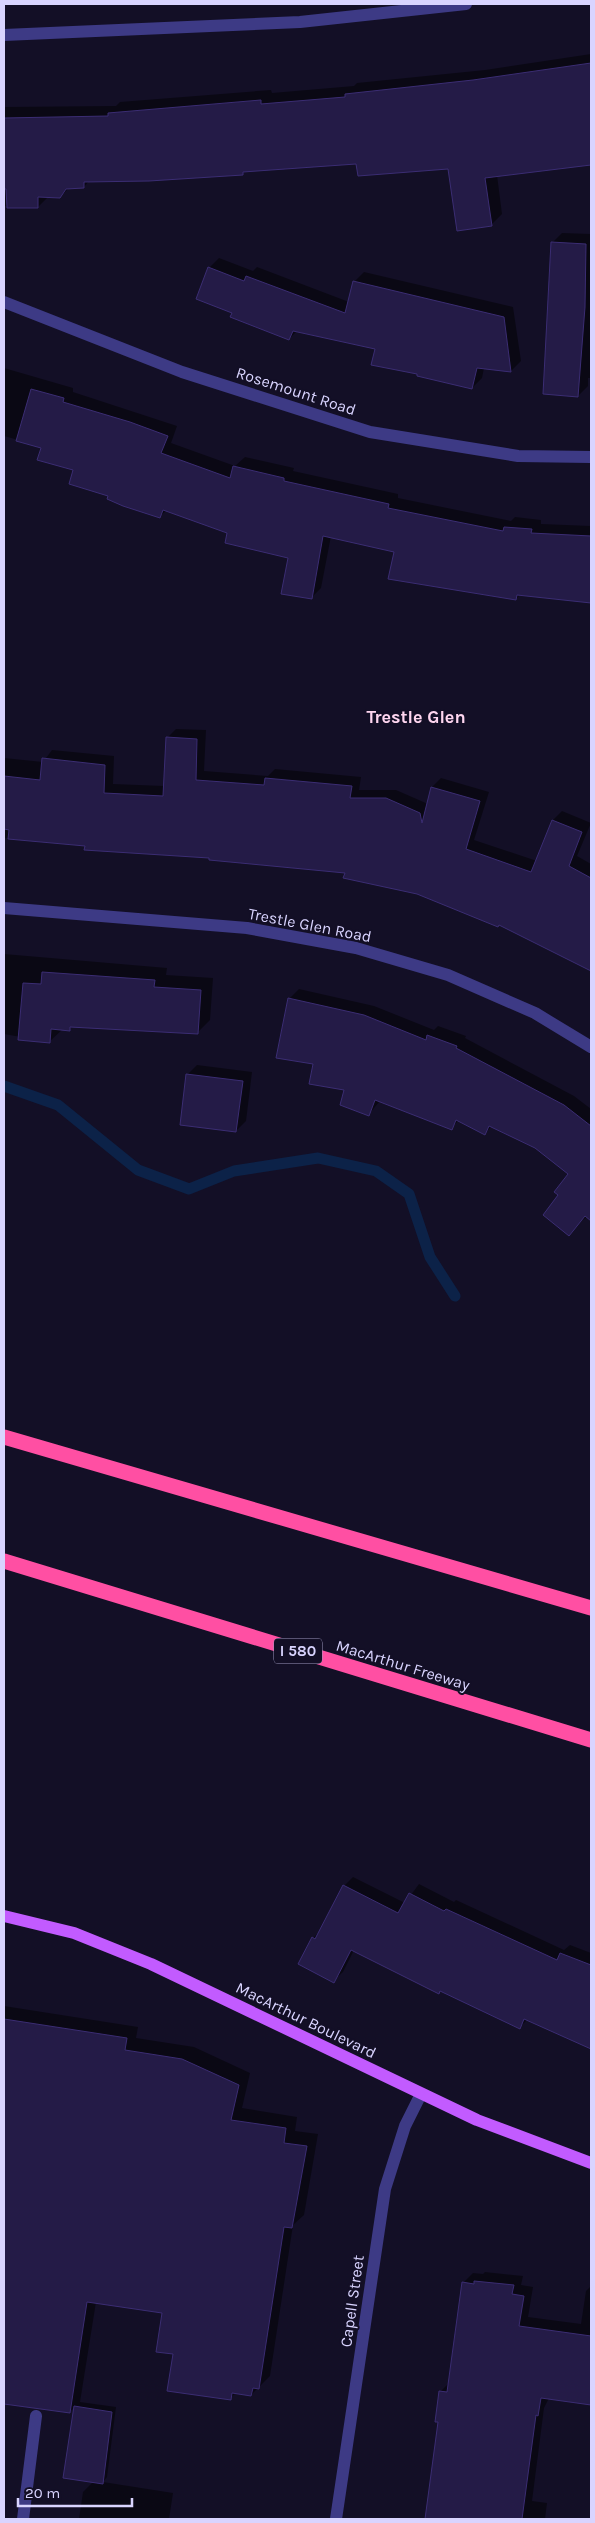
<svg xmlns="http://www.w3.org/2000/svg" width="595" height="2523" font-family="Karla,sans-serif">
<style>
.shadow{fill:#0007}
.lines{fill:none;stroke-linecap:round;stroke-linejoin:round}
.stream{stroke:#0c2248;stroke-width:11}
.building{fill:#241b47;stroke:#3b2d73}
.minor{stroke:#3d3a85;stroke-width:12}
.major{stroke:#c25bff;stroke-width:12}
.highway{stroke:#ff4fa3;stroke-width:15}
.labels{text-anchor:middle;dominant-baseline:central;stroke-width:4;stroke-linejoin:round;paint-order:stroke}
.shield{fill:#130f26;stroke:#9e99be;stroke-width:1}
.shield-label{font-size:15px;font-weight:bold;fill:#d9d4ff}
.street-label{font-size:16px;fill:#d9d4ff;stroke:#130f26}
.neighbourhood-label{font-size:18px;font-weight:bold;fill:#ffd6f0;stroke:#130f26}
</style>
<rect width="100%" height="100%" fill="#130f26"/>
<g class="shadow">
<polygon points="591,54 591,164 497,175 502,214 491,225 449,167 357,162 245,171 242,174 90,180 84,187 69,188 60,197 48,197 38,207 4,206 4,107 116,106 120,102 271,90 272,93 354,86 357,83 485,70"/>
<polygon points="562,233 591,234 591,378 588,378 588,386 578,396 552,243"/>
<polygon points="219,258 253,271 257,267 349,302 354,282 364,272 513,307 521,361 511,371 484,368 482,378 472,388 419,373 376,349 297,331 289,339 233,312 209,268"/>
<polygon points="4,368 73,388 73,392 177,426 171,443 235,466 245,457 294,468 293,471 398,494 398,498 511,521 515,517 541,520 541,524 591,526 591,602 521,594 516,599 395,551 331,536 321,588 311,598 289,557 167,510 159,517 110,495 43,447 4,436"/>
<polygon points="176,729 206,730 204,771 268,776 275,769 361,777 359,790 396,790 428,804 432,787 441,778 489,792 474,840 537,861 553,820 562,811 591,823 577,856 591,864 591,969 499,924 418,893 346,872 210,856 4,838 4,758 43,762 52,750 114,756 113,784 164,786 167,738"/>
<polygon points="4,954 167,968 166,975 213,978 210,1020 197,1033 73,1026 69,1029 63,1029 49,1042 4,1034"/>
<polygon points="299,989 374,1006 434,1030 438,1026 466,1036 465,1038 574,1096 591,1109 591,1218 589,1216 581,1221 569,1234 560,1195 570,1174 535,1147 492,1126 484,1134 459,1120 451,1128 380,1101 369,1114 346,1090 315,1063 289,999"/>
<polygon points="197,1065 252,1072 246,1121 236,1131 187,1075"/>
<polygon points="353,1877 405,1903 419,1884 454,1902 456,1900 564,1950 570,1945 591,1953 591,2047 528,2019 520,2027 354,1950 343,1972 333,1981 313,1938 321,1930 344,1886"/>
<polygon points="4,2006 138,2027 136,2038 194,2047 250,2073 242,2108 297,2117 295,2131 318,2134 304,2215 293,2225 270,2376 251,2395 236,2393 230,2398 174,2353 163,2312 96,2302 80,2402 116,2407 107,2477 103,2482 173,2493 169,2519 79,2519 83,2492 94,2481 65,2477 76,2406 69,2412 4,2402"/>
<polygon points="485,2272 523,2276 521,2285 533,2287 528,2317 581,2324 586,2291 591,2286 591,2404 549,2398 544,2408 532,2501 547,2503 545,2519 426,2519 440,2421 440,2392 449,2383 463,2283 473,2273 483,2274"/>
</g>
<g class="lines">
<polyline class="stream" points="4,1086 58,1105 138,1170 189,1189 234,1171 318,1158 376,1171 409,1194 430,1257 455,1296"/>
</g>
<g class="building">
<polygon points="591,63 591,165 485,178 492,226 457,231 448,169 358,176 356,164 243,172 243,175 149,181 84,182 84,188 66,189 60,198 38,197 38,208 7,208 6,189 4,189 4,118 108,116 108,113 261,100 261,104 345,97 345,94 473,80"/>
<polygon points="551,242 586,244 585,307 578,397 543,394"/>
<polygon points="208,267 244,281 246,276 345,313 353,281 504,317 511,372 477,368 472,389 417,376 417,374 371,365 375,349 293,331 289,340 230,317 232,313 196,299"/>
<polygon points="31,389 64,398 63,402 130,422 168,436 161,453 230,478 233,466 284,478 284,481 389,504 388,508 503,531 504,527 532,529 531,533 591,536 591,603 517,595 516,600 388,579 394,552 323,536 312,599 281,594 288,558 225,543 227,533 163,510 160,518 123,506 107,499 108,496 69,484 73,470 37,460 41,448 16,441"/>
<polygon points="166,737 197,739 196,780 264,785 265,778 352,786 350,798 386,798 420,813 422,823 431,787 480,801 466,849 531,872 552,820 582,832 569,866 591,878 591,971 499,925 498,927 417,894 343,878 345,873 209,860 209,858 84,850 85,846 8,839 9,830 4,829 4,776 40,780 42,758 105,765 104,793 163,796"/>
<polygon points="42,972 155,980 154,987 201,990 198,1034 70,1027 70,1031 51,1029 50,1043 18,1040 23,983 41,984"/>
<polygon points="288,998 364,1015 426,1040 427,1035 457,1046 456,1048 564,1105 591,1126 591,1221 585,1216 569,1236 543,1215 558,1195 554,1192 568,1174 535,1148 489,1126 485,1135 456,1120 452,1130 375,1100 369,1116 340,1105 344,1090 309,1084 313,1064 276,1058"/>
<polygon points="186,1074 243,1081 236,1132 180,1125"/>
<polygon points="343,1885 398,1913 409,1893 444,1911 446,1909 557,1960 560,1953 591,1965 591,2049 524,2019 520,2029 440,1991 439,1994 351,1950 334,1983 298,1964 312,1937 315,1939"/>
<polygon points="4,2019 127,2038 125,2050 182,2059 239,2085 231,2120 286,2128 284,2143 307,2146 292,2228 284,2227 259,2389 253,2388 251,2396 232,2393 231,2400 167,2391 173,2354 156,2352 162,2313 87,2302 70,2413 4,2404"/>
<polygon points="474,2281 514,2285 512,2294 524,2296 519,2326 591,2336 591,2405 541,2398 538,2416 536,2415 522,2519 425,2519 438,2422 435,2422 439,2391 447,2392 462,2282 474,2284"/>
<polygon points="74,2406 112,2412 103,2484 63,2478"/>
</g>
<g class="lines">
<g class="minor">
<polyline points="4,35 300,22 466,4"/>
<polyline points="4,302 182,372 370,432 518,456 591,457"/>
<polyline points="4,908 247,928 356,948 448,975 535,1013 591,1047"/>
<polyline points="23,2519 36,2416"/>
<polyline points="336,2519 385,2189 405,2126 421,2094"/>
</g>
<polyline class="major" points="4,1916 74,1933 151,1964 477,2120 591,2163"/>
<g class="highway">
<polyline points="4,1437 591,1608"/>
<polyline points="4,1561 591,1740"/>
</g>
</g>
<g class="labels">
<rect class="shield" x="274" y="1638.5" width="48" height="25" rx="4"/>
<g class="shield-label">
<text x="298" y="1651">I 580</text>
</g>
<g class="street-label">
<text transform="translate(296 391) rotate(18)">Rosemount Road</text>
<text transform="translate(310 925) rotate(11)">Trestle Glen Road</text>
<text transform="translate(403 1665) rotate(17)">MacArthur Freeway</text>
<text transform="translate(306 2020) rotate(26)">MacArthur Boulevard</text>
<text transform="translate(352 2301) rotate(-82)">Capell Street</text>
</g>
<g class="neighbourhood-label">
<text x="416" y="717">Trestle Glen</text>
</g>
</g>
<rect width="595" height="2523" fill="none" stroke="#d9d4ff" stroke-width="10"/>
<path d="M18 2498v8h114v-8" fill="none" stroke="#d9d4ff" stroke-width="2.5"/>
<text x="25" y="2498" font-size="15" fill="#d9d4ff" stroke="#130f26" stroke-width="4" paint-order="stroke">20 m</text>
</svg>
